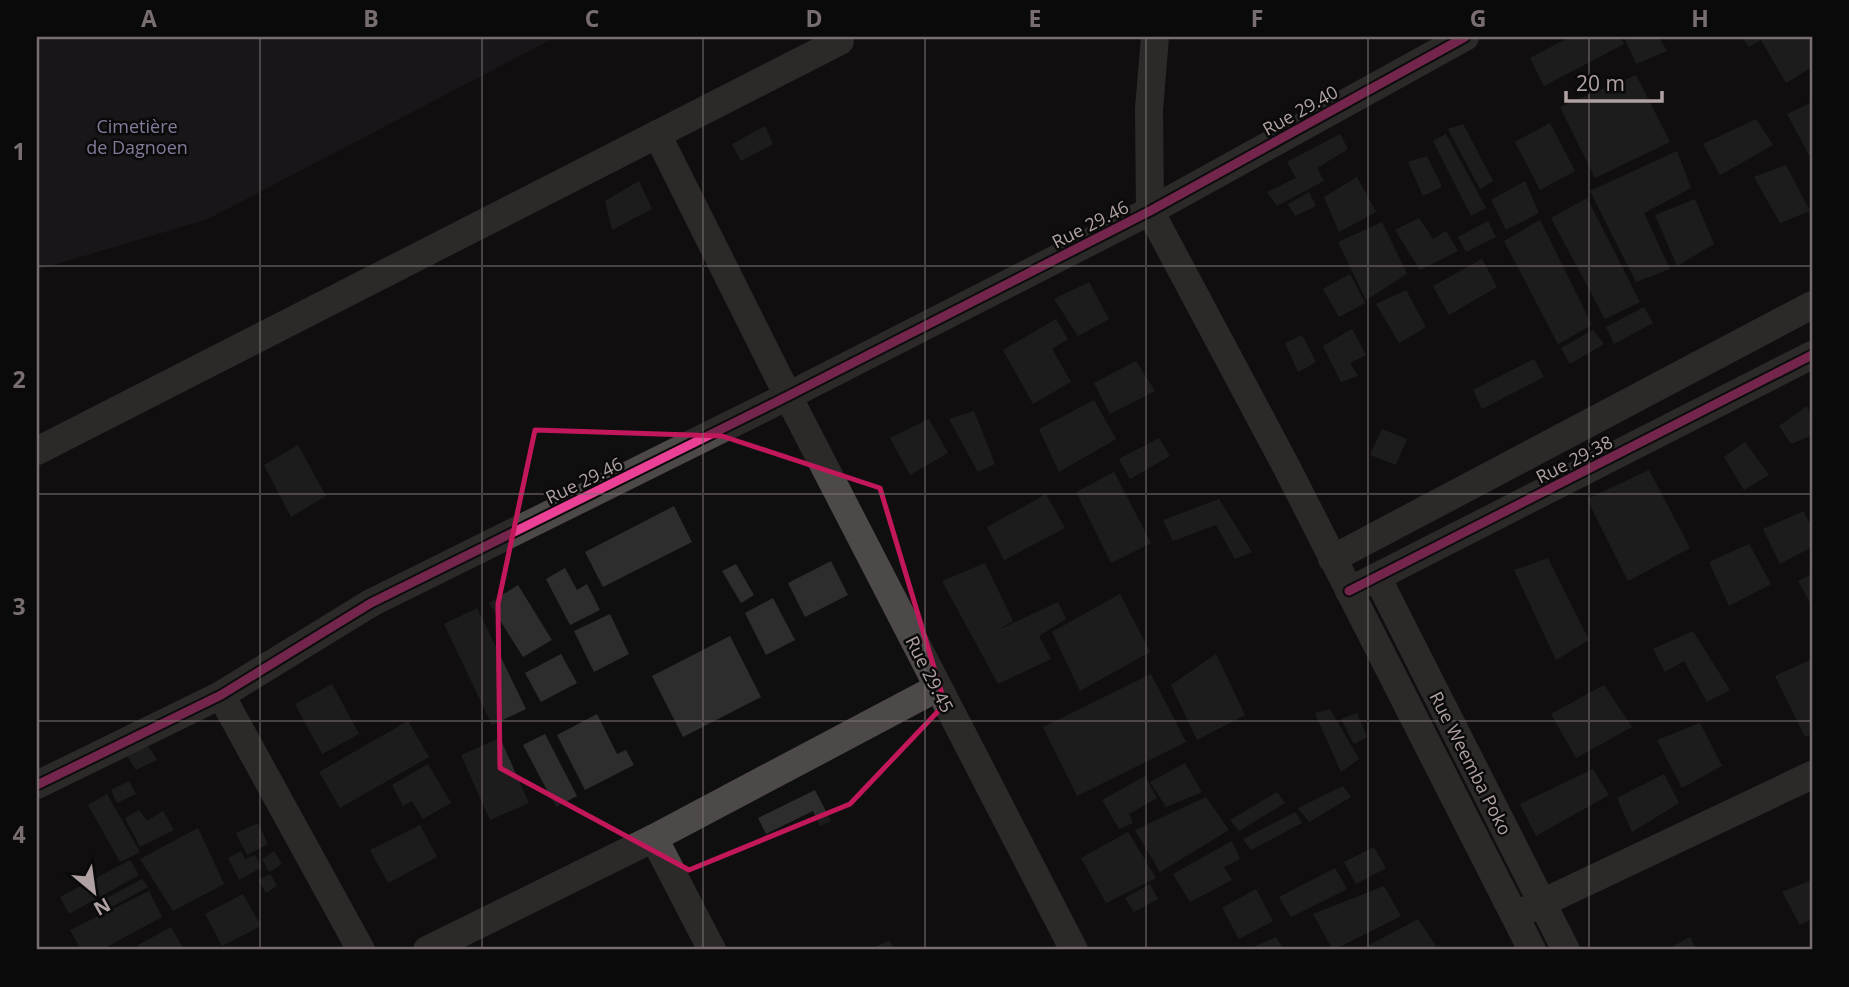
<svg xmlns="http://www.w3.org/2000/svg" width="1849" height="987" font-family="'Open Sans',sans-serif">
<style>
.green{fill:#221f25}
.building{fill:#2e2d2d}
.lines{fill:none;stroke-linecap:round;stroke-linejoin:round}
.street{stroke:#4e4949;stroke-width:28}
.cycleway-casing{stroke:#0b0a0a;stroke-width:13}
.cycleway{stroke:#ea4096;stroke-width:9}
.marked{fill:none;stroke:#c2185b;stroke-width:5;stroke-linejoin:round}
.grid{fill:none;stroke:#786e6f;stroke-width:2;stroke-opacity:0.55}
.labels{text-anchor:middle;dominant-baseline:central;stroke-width:5;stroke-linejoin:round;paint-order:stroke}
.street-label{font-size:18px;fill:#b0a1a2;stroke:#0b0a0a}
.park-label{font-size:18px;fill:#847a9a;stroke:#0b0a0a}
.neatline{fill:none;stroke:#786e6f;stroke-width:2.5}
.grid-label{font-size:23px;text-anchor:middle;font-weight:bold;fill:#786e6f}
</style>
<rect width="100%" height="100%" fill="#100f0f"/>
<polygon class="green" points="37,37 556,37 208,219 37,270"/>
<g class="building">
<polygon points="1570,37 1620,37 1624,44 1544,86 1530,58"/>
<polygon points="1624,37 1659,37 1667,51 1636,64"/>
<polygon points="1742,37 1812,37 1812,67 1786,83 1761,40 1749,47"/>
<polygon points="1636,75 1670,142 1595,178 1560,107"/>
<polygon points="1812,102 1812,154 1809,155 1787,114"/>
<polygon points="1756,119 1773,145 1720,175 1703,144"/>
<polygon points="1550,123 1575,171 1540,190 1515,142"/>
<polygon points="1463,124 1493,181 1480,189 1448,129"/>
<polygon points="765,126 773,144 741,161 732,144"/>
<polygon points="1340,134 1348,149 1317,168 1324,181 1277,206 1267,192 1296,178 1287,162"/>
<polygon points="1446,134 1486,208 1471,216 1433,141"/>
<polygon points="1677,151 1691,188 1644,213 1670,269 1636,282 1590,191"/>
<polygon points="1427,156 1442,187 1423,196 1408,162"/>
<polygon points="1786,165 1810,211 1780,223 1754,177"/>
<polygon points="1357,177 1376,212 1339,232 1324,197"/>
<polygon points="639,181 652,209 612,230 605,201"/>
<polygon points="1525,181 1539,213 1506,230 1491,200"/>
<polygon points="1309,192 1316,206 1295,216 1288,204"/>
<polygon points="1587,198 1640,302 1605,319 1551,218"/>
<polygon points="1695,199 1714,244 1677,266 1655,215"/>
<polygon points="1419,218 1433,239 1446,231 1458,251 1420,270 1395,230"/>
<polygon points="1540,220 1592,325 1558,344 1504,241"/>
<polygon points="1488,221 1496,237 1466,252 1458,237"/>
<polygon points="1382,222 1407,274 1366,300 1338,242"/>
<polygon points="1482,259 1497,287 1449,315 1433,286"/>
<polygon points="1350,274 1365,303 1339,317 1323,289"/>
<polygon points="1089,282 1109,319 1078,336 1054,299"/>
<polygon points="1406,290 1426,327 1399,343 1376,304"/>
<polygon points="1644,307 1653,323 1614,344 1606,327"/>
<polygon points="1056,319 1068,339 1052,349 1071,382 1033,404 1003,350"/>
<polygon points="1352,329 1366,355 1350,363 1358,376 1341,382 1323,346"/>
<polygon points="1593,330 1604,344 1570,364 1561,348"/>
<polygon points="1302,335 1316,362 1298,372 1285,343"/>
<polygon points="1534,359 1544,377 1482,409 1473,390"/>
<polygon points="1136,361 1155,391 1110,414 1094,383"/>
<polygon points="1094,400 1116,439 1059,472 1039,429"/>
<polygon points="1807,406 1812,417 1812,435 1791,444 1779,426"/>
<polygon points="974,411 995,464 978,472 949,419"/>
<polygon points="929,419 948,453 910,475 890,438"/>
<polygon points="1382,429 1407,439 1396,465 1370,455"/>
<polygon points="1159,438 1170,456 1130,479 1119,459"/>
<polygon points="1745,442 1769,475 1744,490 1724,457"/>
<polygon points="298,445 326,496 291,517 264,465"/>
<polygon points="1649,470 1690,548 1628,581 1587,499"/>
<polygon points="1114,472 1151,543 1111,563 1076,492"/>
<polygon points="1046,494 1065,528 1004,560 987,527"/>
<polygon points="1219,499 1252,552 1235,559 1216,525 1173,541 1163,520"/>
<polygon points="674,506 692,542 603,587 585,552"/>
<polygon points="1804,511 1812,529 1812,547 1780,564 1763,529"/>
<polygon points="1749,544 1771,584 1729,606 1709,562"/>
<polygon points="1548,558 1589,640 1556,660 1514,570"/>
<polygon points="831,561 848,595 805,617 788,583"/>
<polygon points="985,563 1013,621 996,631 1058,602 1066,619 1039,636 1051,659 998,684 942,581"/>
<polygon points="736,564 754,595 741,603 722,571"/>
<polygon points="565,568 577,590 587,584 600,610 570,625 546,579"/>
<polygon points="1812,574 1812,606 1798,581"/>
<polygon points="518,585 552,640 523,657 489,603"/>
<polygon points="1120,594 1150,652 1080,691 1052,632"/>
<polygon points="773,598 795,640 766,655 745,613"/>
<polygon points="477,608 526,709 492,725 444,624"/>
<polygon points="610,614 629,654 594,672 574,631"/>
<polygon points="1693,631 1730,690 1707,702 1684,661 1665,672 1653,649"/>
<polygon points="730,636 761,697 683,737 652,676"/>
<polygon points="561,654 577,683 541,702 525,673"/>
<polygon points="1216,654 1245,715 1197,740 1171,685"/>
<polygon points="1812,659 1812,734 1805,737 1775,676"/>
<polygon points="1151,674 1186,742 1077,796 1043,727"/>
<polygon points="332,684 359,734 322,754 295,704"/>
<polygon points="1604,685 1632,727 1576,758 1551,714"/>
<polygon points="1330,709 1359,759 1341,772 1315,713"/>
<polygon points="1357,713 1367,737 1354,744 1341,719"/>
<polygon points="597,714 617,754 626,750 634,765 585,790 557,735"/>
<polygon points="408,721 429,757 340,808 319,772"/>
<polygon points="1700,723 1722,766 1682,788 1657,740"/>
<polygon points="545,734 577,796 556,807 523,745"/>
<polygon points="500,738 529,803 490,820 461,755"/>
<polygon points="146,743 157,760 136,770 126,754"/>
<polygon points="1185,763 1202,792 1166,807 1150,782"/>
<polygon points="428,764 451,803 423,819 412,801 403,806 392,785"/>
<polygon points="1593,769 1609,795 1536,836 1520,804"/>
<polygon points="1664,774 1679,803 1632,832 1617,798"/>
<polygon points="1145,776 1157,798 1129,814 1133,823 1119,829 1102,800"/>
<polygon points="129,781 136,794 117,803 111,790"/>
<polygon points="1343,786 1351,797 1309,822 1298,808"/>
<polygon points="815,790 831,821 820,826 813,811 766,834 758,818"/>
<polygon points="1277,792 1285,803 1239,831 1230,820"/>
<polygon points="107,794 140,852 120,862 88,805"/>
<polygon points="1206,797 1229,830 1160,872 1135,830"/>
<polygon points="139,810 147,821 163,811 174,830 140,847 125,818"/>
<polygon points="1295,812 1302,823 1251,850 1243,839"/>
<polygon points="258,823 268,844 247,855 236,833"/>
<polygon points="420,825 437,857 388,883 370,850"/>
<polygon points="198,828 224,884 173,911 140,859"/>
<polygon points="1128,832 1156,878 1106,903 1081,858"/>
<polygon points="1232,841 1240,859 1224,867 1232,880 1190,902 1173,874"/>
<polygon points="1374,847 1386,868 1356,884 1344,862"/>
<polygon points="241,851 245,859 255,855 262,867 239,880 228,858"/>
<polygon points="274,851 282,864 269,872 262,859"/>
<polygon points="130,860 139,875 69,914 60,897"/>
<polygon points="1335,868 1347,889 1291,917 1279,897"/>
<polygon points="270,874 277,886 266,893 258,880"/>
<polygon points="142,879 148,887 97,915 92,906"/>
<polygon points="1812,880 1812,919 1800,925 1782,892"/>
<polygon points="1150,884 1158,899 1134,912 1125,898"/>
<polygon points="1384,886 1401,916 1333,950 1313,914"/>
<polygon points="1256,889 1273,921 1239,939 1222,908"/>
<polygon points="149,891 162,917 101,950 81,950 70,930"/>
<polygon points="243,894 261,926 222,946 205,914"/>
<polygon points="1418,919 1436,946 1427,950 1362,949"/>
<polygon points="171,927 184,950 141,950 138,945"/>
<polygon points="1276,937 1284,950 1247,950"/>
<polygon points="1690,937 1697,950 1666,950"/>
<polygon points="889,940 895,950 870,950"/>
</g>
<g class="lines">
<g class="street">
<polyline points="1155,37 1149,109 1150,211 1287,468 1532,950"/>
<polyline points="657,134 788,396 1074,950"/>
<polyline points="37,451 840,41"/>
<polyline points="1332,559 1812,305"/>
<polyline points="1377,577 1566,950"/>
<polyline points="1349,591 1812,355"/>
<polyline points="221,695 361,950"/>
<polyline points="37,785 221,695 371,603 788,396 1150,211 1465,37"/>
<polyline points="654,838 712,950"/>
<polyline points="1527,910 1812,775"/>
<polyline points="427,950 654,838 937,688"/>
</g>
<defs>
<g id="cycleway">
<polyline points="1349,591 1812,355"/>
<polyline points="37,785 221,695 371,603 788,396 1150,211 1465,37"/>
</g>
</defs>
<use href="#cycleway" class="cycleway-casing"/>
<use href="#cycleway" class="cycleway"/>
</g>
<path d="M0 0H1849V987H0ZM535 430 722 436 880 488 945 704 850 804 689 870 500 768 498 604Z" fill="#100f0f" fill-opacity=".55" fill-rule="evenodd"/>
<path class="marked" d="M535 430 722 436 880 488 945 704 850 804 689 870 500 768 498 604Z"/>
<path class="grid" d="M260 37V950M482 37V950M703 37V950M925 37V950M1146 37V950M1368 37V950M1589 37V950M37 266H1812M37 494H1812M37 721H1812"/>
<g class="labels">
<g class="street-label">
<text transform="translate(1300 110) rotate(-29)">Rue 29.40</text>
<text transform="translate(1090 224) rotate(-27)">Rue 29.46</text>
<text transform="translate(1574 459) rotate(-27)">Rue 29.38</text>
<text transform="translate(584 480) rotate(-26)">Rue 29.46</text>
<text transform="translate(930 674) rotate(63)">Rue 29.45</text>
<text transform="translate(1471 763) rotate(63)">Rue Weemba Poko</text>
</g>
<g class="park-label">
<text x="137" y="126">Cimetière<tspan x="137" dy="21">de Dagnoen</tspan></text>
</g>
</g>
<rect width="1849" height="987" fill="none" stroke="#0b0a0a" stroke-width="77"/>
<g transform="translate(94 892) rotate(151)" stroke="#0b0a0a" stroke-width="5" paint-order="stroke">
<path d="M0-5L12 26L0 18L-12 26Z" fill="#b0a1a2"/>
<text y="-10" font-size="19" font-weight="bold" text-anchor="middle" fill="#b0a1a2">N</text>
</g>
<path d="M1566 91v10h96v-10" fill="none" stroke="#b0a1a2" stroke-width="3.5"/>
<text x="1576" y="91" font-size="21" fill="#b0a1a2" stroke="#0b0a0a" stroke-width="5" paint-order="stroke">20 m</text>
<rect x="38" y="38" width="1773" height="910" class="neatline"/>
<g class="grid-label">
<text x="149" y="27">A</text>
<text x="371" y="27">B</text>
<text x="592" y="27">C</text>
<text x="814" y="27">D</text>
<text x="1035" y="27">E</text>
<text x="1257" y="27">F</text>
<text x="1478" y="27">G</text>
<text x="1700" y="27">H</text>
<text x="19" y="160">1</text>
<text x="19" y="388">2</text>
<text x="19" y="615">3</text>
<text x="19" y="843">4</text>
</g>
</svg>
